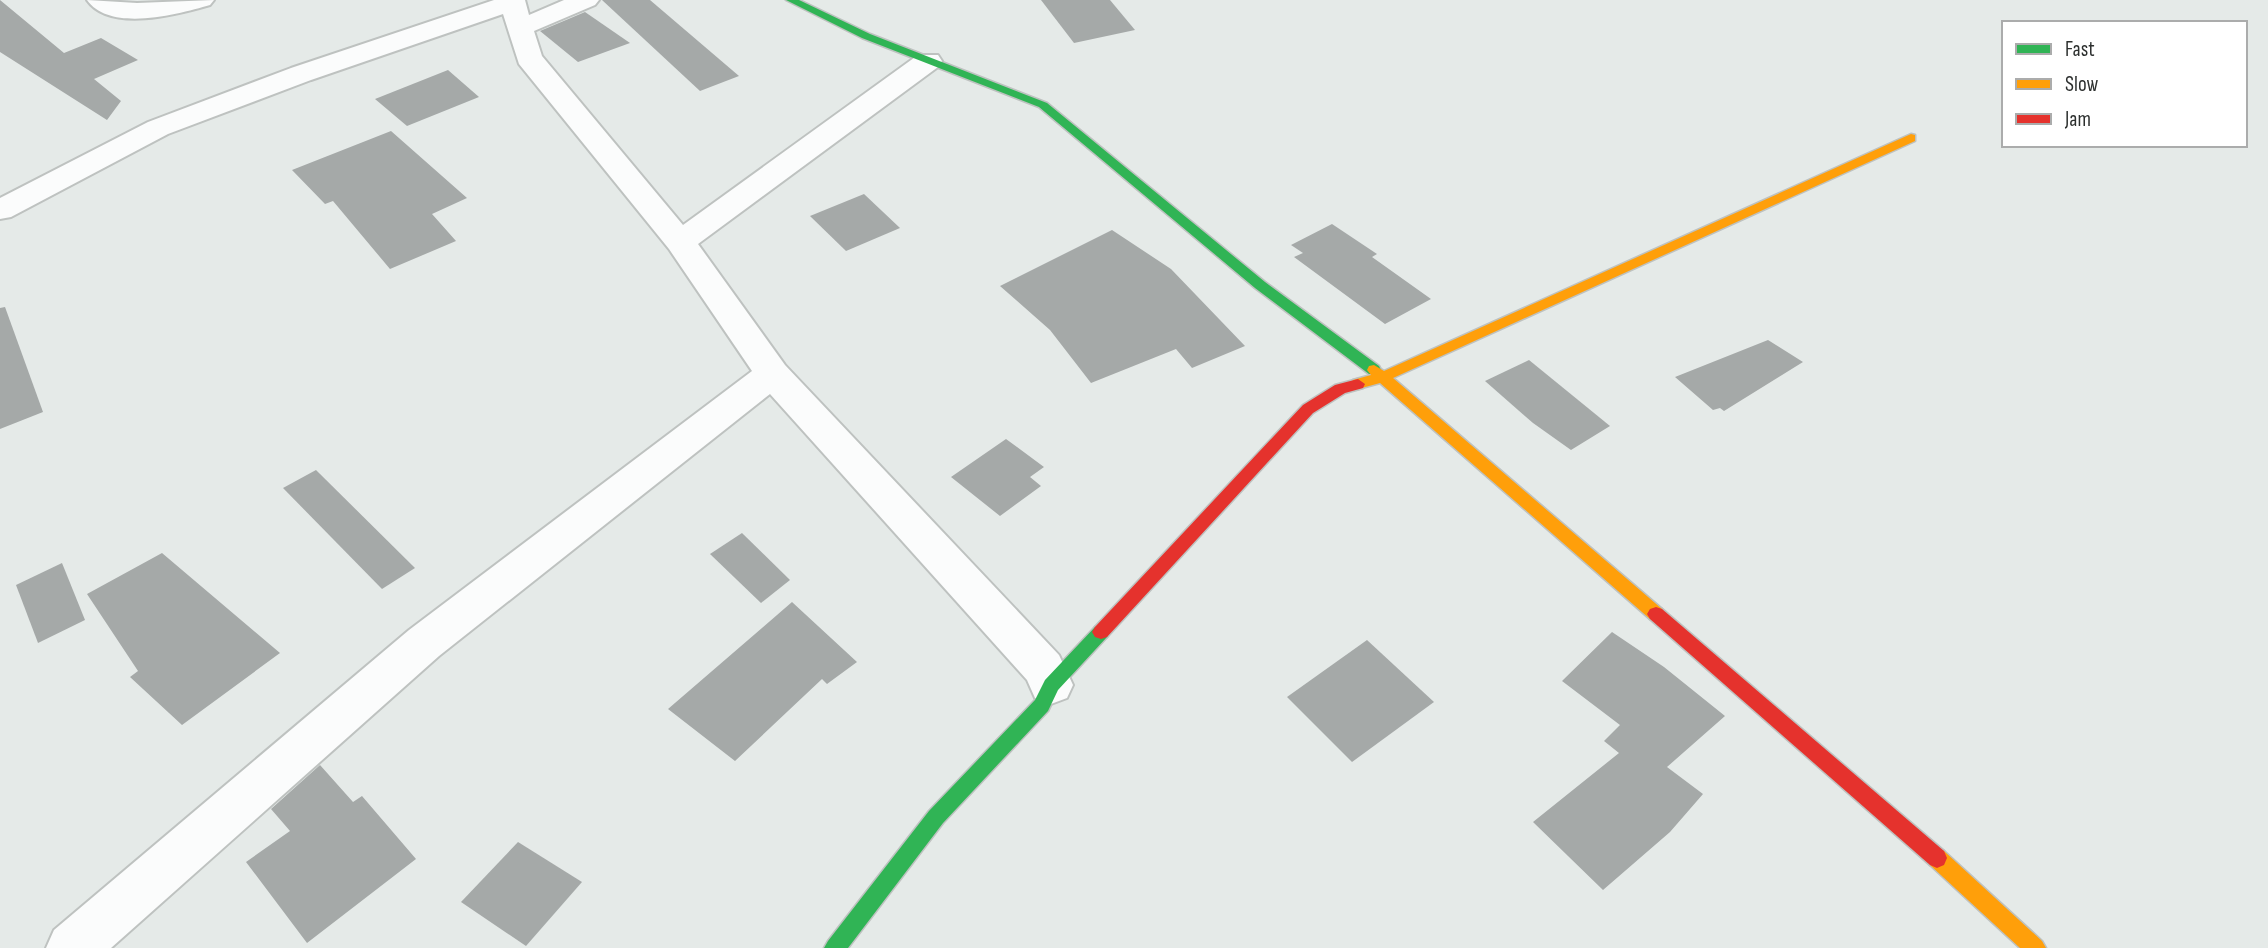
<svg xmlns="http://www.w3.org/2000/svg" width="2268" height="948" font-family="'Sofia Sans Condensed',sans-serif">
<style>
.building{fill:#a5a9a8}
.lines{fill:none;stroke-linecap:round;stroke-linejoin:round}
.street-casing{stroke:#bec2c0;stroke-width:4}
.fast-casing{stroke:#bec2c0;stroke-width:3}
.slow-casing{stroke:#bec2c0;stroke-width:3}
.jam-casing{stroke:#bec2c0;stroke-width:3}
.street{fill:#fbfcfc;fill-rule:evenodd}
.fast{fill:#30b455;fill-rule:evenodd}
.slow{fill:#ff9f0a;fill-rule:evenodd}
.jam{fill:#e5322d;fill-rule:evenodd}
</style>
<rect width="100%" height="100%" fill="#e5eae8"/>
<g class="building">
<polygon points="0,0 64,53 101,38 138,60 94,79 121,101 107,120 0,52"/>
<polygon points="602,0 650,0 739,76 700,91"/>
<polygon points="1041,0 1110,0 1135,30 1074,43"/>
<polygon points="585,12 630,43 578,62 540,31"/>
<polygon points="448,70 479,97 407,126 375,99"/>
<polygon points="391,131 467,198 432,214 456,241 390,269 333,201 325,204 292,170"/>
<polygon points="864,194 900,228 846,251 810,216"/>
<polygon points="1332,224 1377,254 1372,257 1431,299 1385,324 1294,257 1303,253 1291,245"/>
<polygon points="1112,230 1171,269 1245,346 1192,368 1176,349 1091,383 1050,330 1000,286"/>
<polygon points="5,307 43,412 0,429 0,308"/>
<polygon points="1768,340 1803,362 1724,411 1720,408 1713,410 1675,377"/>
<polygon points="1529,360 1610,426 1571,450 1533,423 1485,381"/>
<polygon points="1006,439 1044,467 1030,477 1041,486 1000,516 951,477"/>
<polygon points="316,470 415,568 382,589 283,488"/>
<polygon points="742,533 790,580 761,603 710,554"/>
<polygon points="162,553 280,653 182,725 130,677 138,671 87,594"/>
<polygon points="62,563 85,620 38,643 16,585"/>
<polygon points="792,602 857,662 827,684 822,679 735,761 668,709"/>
<polygon points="1612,632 1664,667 1725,716 1667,767 1703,794 1670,832 1603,890 1533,822 1619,753 1604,741 1620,725 1562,681"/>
<polygon points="1367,640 1434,702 1352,762 1287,697"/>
<polygon points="320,765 353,802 362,796 416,859 307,943 246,862 290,831 271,809"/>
<polygon points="518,842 582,882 526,946 461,902"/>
</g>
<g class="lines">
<defs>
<g id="street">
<path d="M87 0 137 3 214 0 210 5C179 14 110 33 87 0Z"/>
<polygon points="494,0 525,0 529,15 564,0 599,0 595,5 534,31 542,56 683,225 918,55 938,55 942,61 938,67 698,244 785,365 1059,655 1073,685 1067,698 1051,704 1035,698 1027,680 770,394 439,656 111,948 46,948 54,930 409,630 752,371 669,249 519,64 503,14 311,80 168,134 11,217 0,219 0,198 148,122 291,68"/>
</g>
<g id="fast">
<polygon points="786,0 799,0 870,34 1047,103 1265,282 1379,366 1381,370 1379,374 1369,374 1255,288 1039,107 862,38"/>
<polygon points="1101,625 1107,627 1110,632 1107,637 1058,690 1048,711 943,823 848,948 824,948 828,941 929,811 1035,700 1045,680 1095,627"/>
</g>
<g id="slow">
<polygon points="1911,134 1915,135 1915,141 1393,378 1662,609 1665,614 1662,619 1656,621 1650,619 1380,383 1358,389 1351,384 1353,380 1371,375 1367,370 1369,366 1374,365 1384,371"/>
<polygon points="1937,848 1944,851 2042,941 2046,948 2020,948 1930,865 1927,858 1930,851"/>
</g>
<g id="jam">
<polygon points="1358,379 1365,384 1363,388 1345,393 1313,413 1107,637 1101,639 1095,637 1092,632 1095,627 1303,405 1335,385"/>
<polygon points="1656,607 1662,609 1944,851 1947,858 1944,865 1937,868 1930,865 1650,619 1647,614 1650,609"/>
</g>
</defs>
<use href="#street" class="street-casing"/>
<use href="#fast" class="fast-casing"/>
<use href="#slow" class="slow-casing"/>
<use href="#jam" class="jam-casing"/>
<use href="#street" class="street"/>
<use href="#fast" class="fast"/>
<use href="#slow" class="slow"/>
<use href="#jam" class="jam"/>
</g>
<rect x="2002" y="21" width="245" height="126" fill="#ffffff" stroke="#abacac" stroke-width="2"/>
<rect x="2016" y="44" width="35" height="10" fill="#30b455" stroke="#abacac" stroke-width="2"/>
<text x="2065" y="56" font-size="21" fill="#2d302f">Fast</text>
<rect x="2016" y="79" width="35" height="10" fill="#ff9f0a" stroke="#abacac" stroke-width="2"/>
<text x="2065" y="91" font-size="21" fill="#2d302f">Slow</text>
<rect x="2016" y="114" width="35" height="10" fill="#e5322d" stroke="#abacac" stroke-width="2"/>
<text x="2065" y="126" font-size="21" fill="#2d302f">Jam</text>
</svg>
